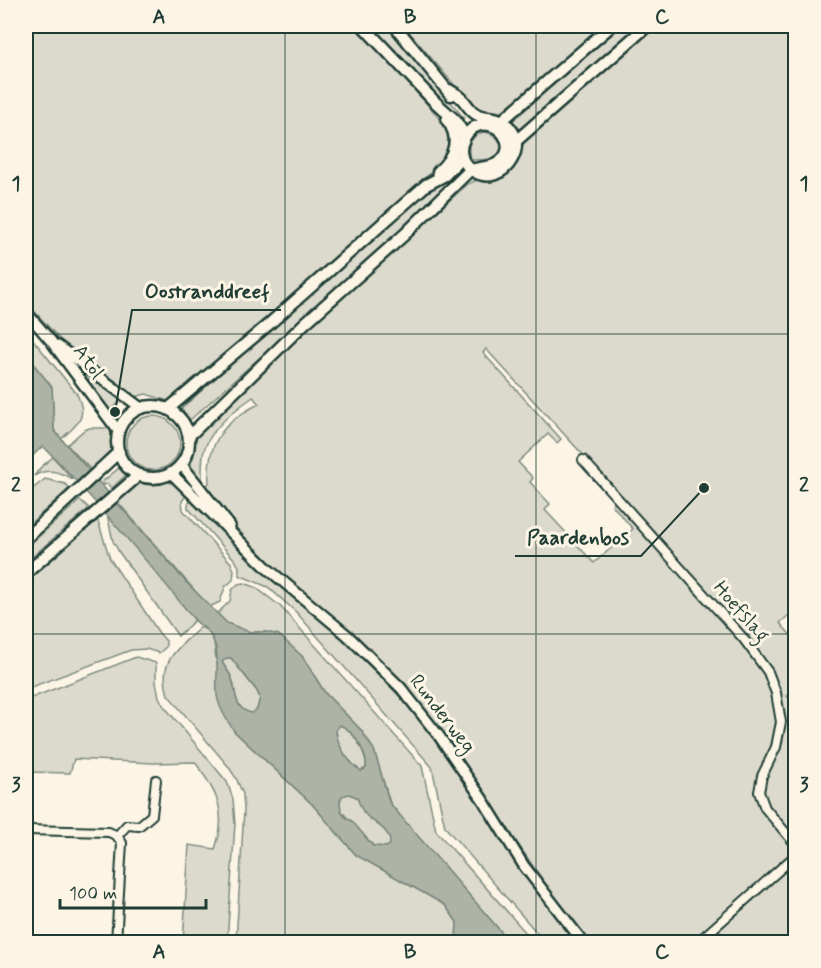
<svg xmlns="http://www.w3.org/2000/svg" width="821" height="968" font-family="Mynerve,sans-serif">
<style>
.green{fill:#dcdacc;stroke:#7e8c80;stroke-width:1.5;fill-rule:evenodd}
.water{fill:#aeb3a7;stroke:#758479;stroke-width:1.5;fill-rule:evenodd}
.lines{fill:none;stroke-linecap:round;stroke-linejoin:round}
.minor-casing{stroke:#1f3d34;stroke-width:12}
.tertiary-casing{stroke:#1f3d34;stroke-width:14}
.secondary-casing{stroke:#1f3d34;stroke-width:15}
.minor{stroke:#fcf5e5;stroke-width:8}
.tertiary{stroke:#fcf5e5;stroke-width:9}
.secondary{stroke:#fcf5e5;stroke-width:10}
.grid{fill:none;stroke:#1f3d34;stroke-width:1.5;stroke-opacity:0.55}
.labels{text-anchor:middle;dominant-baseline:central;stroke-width:6;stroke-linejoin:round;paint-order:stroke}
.street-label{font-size:20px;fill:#1f3d34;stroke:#fcf5e5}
.leader{fill:none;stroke:#1f3d34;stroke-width:2}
.callout-dot{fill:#1f3d34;stroke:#fcf5e5;stroke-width:2}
.callout-label{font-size:21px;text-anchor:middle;font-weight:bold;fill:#1f3d34;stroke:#fcf5e5;stroke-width:6;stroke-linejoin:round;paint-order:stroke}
.neatline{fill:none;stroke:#1f3d34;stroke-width:2}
.grid-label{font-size:20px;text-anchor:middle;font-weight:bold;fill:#1f3d34}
</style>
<rect width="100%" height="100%" fill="#fcf5e5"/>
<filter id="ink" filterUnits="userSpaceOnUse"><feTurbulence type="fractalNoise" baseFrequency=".0167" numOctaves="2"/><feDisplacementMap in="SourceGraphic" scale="12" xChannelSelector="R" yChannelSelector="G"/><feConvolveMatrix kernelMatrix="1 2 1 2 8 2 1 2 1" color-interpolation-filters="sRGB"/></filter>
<g filter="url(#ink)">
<g class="green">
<path d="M26 26H357L444 123C452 140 451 146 442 163L176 397 168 401 146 394 135 397 75 356 26 302Z"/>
<polygon points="370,26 389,26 464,118 459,121"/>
<path d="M404 26H606L509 111C495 115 486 113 473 107Z"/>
<polygon points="614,26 642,26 519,132 510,118"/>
<path d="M651 26H795L796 609 780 623 795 640V689L787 696 795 705V841L792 838 788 842 792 847 791 855 692 942H590L551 892 434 723 274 568 239 531 204 488 209 483C206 443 224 421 259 404L253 397C234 410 207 431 203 455 202 462 202 471 202 479L199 482C197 479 192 474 191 470 189 464 197 446 196 435L251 381 451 199 468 184 481 178 520 147 523 140ZM486 349 585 457 616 501 612 505 633 529 594 563 545 510 550 504 530 482 533 478 518 462 548 434 557 443 561 439 483 353Z"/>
<path d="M483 132C499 133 510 150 492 158 487 161 478 159 472 160 465 148 469 137 483 132Z"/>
<polygon points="459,167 463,171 401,231 190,420 181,409 380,232"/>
<path d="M26 331 77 394C88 418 79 423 61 439L54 430 52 387 26 355Z"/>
<polygon points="78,367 124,398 108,413 76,369"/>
<circle cx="153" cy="443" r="27"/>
<polygon points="89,428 109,428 111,433 111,450 91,470 67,445 83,431"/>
<path d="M53 457 73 479C59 472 48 467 34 476L41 467Z"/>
<polygon points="119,468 126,475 111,489 108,484 104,485 102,482"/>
<polygon points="45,479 65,484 70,488 26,527 26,494"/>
<polygon points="168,482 181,486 188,493 182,501 183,510 231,563 234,570 233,580 225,587 220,602 209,607 116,500 140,483 152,485"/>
<polygon points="192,498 262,569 348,643 404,701 440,745 526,876 575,942 545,942 445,827 432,767 296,612 268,587 239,575 239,567 235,560 188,508 188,504"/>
<polygon points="80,500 89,508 26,562 26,548"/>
<polygon points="107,514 161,576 195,620 178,636 119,552 113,541"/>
<polygon points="97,518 110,559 159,633 166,641 166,647 159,653 146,649 131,650 26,689 26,581"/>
<polygon points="244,583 255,587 280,606 422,766 436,831 534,942 510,942 401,817 390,803 374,750 361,730 325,693 302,656 266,632 250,632 239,630 227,624 217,614 230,601 232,590 238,584"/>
<path d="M201 627 208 631 214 642 216 659 235 732 312 804 356 855 445 905 457 922 456 942H236L244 810 243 794 236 778 228 766 168 695C157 661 178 648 201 627Z"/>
<path d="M136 657 156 663V682L159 697 164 706 227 782 233 799 235 824 227 942H183L189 845 215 849C228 812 217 792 195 762L153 763 74 759 70 773 26 772V700Z"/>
<path d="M227 658H231L257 691 260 698 257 710 252 714C233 709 237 693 232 679 230 673 225 667 222 662Z"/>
<path d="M340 725C353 729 368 754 366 768L361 771C348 762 337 746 336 730Z"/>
<path d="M349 794 357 797C360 806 364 811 370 818 379 827 390 830 391 844L387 847 374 846C370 843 342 812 341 810 339 805 340 800 342 795Z"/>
<polygon points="795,860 795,942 704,942 794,861"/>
</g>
<path class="water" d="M26 355 52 387 54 430 59 436 186 582 227 623 250 632H266L279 635 302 656 325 693 361 730 374 750 390 804 510 942H456L457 922 445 905 356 855 312 804 235 732C227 721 219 709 217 695 215 676 222 649 209 633 205 627 197 624 193 618 145 558 96 501 43 446L26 462ZM227 658H231L257 691 260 698 257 709 252 713C233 709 237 693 232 679 230 673 225 668 222 662ZM339 725C353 728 368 755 366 768L361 771C348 762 337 746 336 730ZM349 794 357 797C359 803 361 810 366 815 375 825 390 828 390 844L387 847 373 846 352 821 345 817 341 811 340 801 342 796Z"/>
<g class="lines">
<defs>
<g id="minor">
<polyline points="583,460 743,638 768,672 776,693 781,722 776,747 762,776 759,792 765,808 796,845"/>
<polyline points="26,830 109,832 117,836 122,843 116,942"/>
<polyline points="117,836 127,825 139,826 152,815 156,780"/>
<polyline points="698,942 796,855"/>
</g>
<g id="tertiary">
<polyline points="26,312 51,341 119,432"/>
<polyline points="58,346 141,408"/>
<polyline points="182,465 230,526"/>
<polyline points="171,473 268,569 347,635 401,688 439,736 483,800 524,866 583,942"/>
</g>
<g id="secondary">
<polyline points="363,26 435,102 455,120 465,136"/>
<polyline points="395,26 451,95"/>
<polyline points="498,124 611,26"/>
<polyline points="516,141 647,26"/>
<path d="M438 172C453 158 462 139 447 120"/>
<circle cx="153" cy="442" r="36"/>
<polyline points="168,409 268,325 426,185 445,175 462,157"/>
<path d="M189 436 305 323 404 235 468 172C478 166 489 169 498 163 522 147 497 114 473 128 466 133 461 142 461 151 461 159 466 166 472 170 503 193 538 137 498 119 491 116 482 118 476 114 469 110 466 102 460 97 457 94 452 92 449 90"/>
<polyline points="26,538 119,452"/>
<polyline points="26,573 139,475"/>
</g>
</defs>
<use href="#minor" class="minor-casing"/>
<use href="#tertiary" class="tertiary-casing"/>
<use href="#secondary" class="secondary-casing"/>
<use href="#minor" class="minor"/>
<use href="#tertiary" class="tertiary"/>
<use href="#secondary" class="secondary"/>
</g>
</g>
<path class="grid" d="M285 26V942M536 26V942M26 334H796M26 634H796"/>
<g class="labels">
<g class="street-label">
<text transform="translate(88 362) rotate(54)">Atol</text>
<text transform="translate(741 612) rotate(49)">Hoefslag</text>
<text transform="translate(442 714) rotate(52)">Runderweg</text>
</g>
</g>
<path class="leader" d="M115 412L132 310H281M704 488L641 556H515"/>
<g class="callout-dot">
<circle cx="115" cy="412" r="6"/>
<circle cx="704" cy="488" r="6"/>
</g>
<g class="callout-label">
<text x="207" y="298">Oostranddreef</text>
<text x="578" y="544">Paardenbos</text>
</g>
<rect width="821" height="968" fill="none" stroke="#fcf5e5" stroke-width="66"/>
<path d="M60 899v9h146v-9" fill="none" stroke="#1f3d34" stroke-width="3"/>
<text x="69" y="899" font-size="18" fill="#1f3d34" stroke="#fcf5e5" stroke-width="4.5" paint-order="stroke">100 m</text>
<rect x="33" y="33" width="755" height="902" class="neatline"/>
<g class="grid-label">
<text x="159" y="23">A</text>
<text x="410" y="23">B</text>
<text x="662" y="23">C</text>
<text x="16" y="190">1</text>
<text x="804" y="190">1</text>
<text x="16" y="491">2</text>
<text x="804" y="491">2</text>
<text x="16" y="791">3</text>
<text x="804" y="791">3</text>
<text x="159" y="958">A</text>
<text x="410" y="958">B</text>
<text x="662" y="958">C</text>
</g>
</svg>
